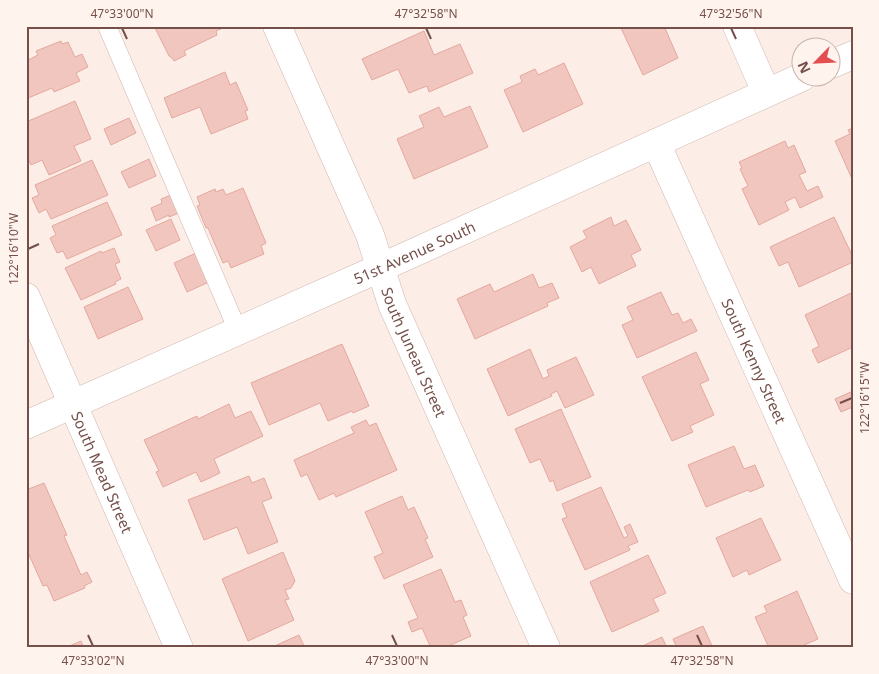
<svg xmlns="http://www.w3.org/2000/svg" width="879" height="674" font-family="'Noto Sans',sans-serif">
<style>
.building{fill:#f1c6be;stroke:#e4a89f}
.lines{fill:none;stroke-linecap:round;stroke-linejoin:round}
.lane-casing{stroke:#d0b6af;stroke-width:19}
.street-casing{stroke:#d0b6af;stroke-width:29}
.lane{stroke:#fff;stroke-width:18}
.street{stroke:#fff;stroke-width:28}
.ticks{fill:none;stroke:#75504b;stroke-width:2}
.labels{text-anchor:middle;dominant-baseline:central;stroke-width:5;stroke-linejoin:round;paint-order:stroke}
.street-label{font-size:15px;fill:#75504b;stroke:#fff3ed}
.neatline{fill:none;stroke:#75504b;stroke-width:2}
.ticks-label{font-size:12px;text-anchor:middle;fill:#75504b}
</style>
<rect width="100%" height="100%" fill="#fceee6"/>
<g class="building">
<polygon points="154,26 222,26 223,28 216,31 217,35 184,51 186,55 174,61 172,58 169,56"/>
<polygon points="620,26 664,26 678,58 643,75"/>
<polygon points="424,31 434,55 460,44 473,73 429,92 427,86 409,93 398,69 372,80 362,59"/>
<polygon points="61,41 62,44 68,42 75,57 82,54 88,67 76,73 80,81 54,92 52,88 26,99 26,61 38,55 36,51"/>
<polygon points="564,63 583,104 523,132 504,90 522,82 520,76 535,69 538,75"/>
<polygon points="225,72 230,85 236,82 248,110 245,111 248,119 211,134 200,107 172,118 164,98"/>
<polygon points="75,101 91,139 74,146 81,161 49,175 42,160 31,165 26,155 26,122"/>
<polygon points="470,106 488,147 414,179 397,139 424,127 419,116 439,107 444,117"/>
<polygon points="129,118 136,133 111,145 104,129"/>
<polygon points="853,128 853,181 835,141 850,134 848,130"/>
<polygon points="785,141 788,148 794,145 806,172 799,175 807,191 818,186 823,197 800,208 795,197 785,202 789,210 759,225 742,189 748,186 740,169 742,168 739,162"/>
<polygon points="149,159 156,176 129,188 121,172"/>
<polygon points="92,160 108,195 51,219 46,209 39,213 32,198 39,195 35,185"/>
<polygon points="243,188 266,243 261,246 264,254 231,268 228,261 223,263 208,228 206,228 197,206 200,205 197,197 215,189 216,192 223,189 226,195"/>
<polygon points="171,195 179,213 169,217 169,215 156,221 151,208 162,203 161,199"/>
<polygon points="107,202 122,235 67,259 63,251 57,253 50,238 56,235 52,226"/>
<polygon points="611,217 614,226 626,220 641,250 631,255 636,266 599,284 591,267 582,272 570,247 587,238 583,231"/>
<polygon points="834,217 853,257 853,262 799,287 788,262 779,266 770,247"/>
<polygon points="171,219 180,240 156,251 146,230"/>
<polygon points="114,248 120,262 115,264 121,279 115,282 116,284 81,300 65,268 101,251 102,253"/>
<polygon points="196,253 209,282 187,292 174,263"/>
<polygon points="533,274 539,288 552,283 559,298 547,303 548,306 475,339 457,299 490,284 494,292"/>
<polygon points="128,287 143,319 98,339 84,307"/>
<polygon points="661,292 672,315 678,313 683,323 691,319 697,331 637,358 622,325 633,320 627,307"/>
<polygon points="853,292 853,347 818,363 812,350 819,346 805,315"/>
<polygon points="342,344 369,406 353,413 352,411 328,421 320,403 269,425 251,383"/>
<polygon points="530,349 543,379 549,376 547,370 576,357 594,395 565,408 557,391 551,394 552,396 508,416 487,369"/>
<polygon points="696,352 709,380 700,384 714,415 690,426 693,432 672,441 642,377"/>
<polygon points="853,391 853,407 841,412 835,399"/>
<polygon points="229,404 235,418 251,411 263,436 214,459 220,473 201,482 196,472 163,487 156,472 159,471 144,440 197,416 198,419"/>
<polygon points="561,409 591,477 557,491 553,480 550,482 540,459 530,463 515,429"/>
<polygon points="366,420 369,426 376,423 397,470 336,497 334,493 319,500 307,474 301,477 294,460 354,433 351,427"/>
<polygon points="734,446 744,469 755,465 764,486 750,492 748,490 706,507 688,465"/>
<polygon points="249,476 252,483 264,478 272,498 262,502 278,542 248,554 237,527 204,540 188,500"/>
<polygon points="44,483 67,535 64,536 81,575 87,572 92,582 84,586 85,588 54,601 47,585 43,586 26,548 26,490"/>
<polygon points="601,487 624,538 628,536 624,527 630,524 638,542 628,546 630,550 585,570 562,519 567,517 562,504"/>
<polygon points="402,496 408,510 414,507 428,538 425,539 433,557 384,579 374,557 383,553 365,512"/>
<polygon points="761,518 781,560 749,575 747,570 733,577 716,538"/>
<polygon points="283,552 295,581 291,588 285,590 289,599 285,600 294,620 248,641 222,579"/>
<polygon points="648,555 666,593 653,599 659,611 612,632 590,582"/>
<polygon points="441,569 455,602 461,600 467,615 463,617 471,636 444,648 431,648 422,628 412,632 408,622 418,618 403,585"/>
<polygon points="797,591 818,639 797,648 769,648 755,617 767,612 764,606"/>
<polygon points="703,626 713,648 677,648 673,639"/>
<polygon points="299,635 305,648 270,648"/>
<polygon points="662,637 667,648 638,648"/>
<polygon points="81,641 84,648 65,648"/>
</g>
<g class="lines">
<defs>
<polyline id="lane" points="107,26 238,331"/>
<g id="street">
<path id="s1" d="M277 26 370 235 392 304 546 648"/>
<polyline points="737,26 766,92"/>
<polyline points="832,64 853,55"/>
<path id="s2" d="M656 143 853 580"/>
<path id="s3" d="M26 297 179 648"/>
<path id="s4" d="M26 425 380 268 802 77"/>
</g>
</defs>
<use href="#lane" class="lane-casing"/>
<use href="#street" class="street-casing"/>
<use href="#lane" class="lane"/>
<use href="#street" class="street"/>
</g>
<path class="ticks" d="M122 28 127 39M426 28 431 39M731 28 736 39M28 249 39 244M840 403 852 398M88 635 93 646M392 635 397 646M697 635 702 646"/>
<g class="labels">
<g class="street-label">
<text stroke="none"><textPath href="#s4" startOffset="425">51st Avenue South</textPath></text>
<text stroke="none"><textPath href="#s1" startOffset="354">South Juneau Street</textPath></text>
<text stroke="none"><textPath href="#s2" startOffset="239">South Kenny Street</textPath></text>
<text stroke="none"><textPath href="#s3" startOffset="191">South Mead Street</textPath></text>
</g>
</g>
<rect width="879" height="674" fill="none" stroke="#fff3ed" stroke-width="55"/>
<g transform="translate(816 62) rotate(246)"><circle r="24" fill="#fff3ed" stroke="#c8b2ac"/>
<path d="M0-4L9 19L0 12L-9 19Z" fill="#e44e51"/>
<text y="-8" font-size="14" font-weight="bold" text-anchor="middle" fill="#75504b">N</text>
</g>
<rect x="28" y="28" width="824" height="618" class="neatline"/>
<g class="ticks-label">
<text x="122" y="18">47°33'00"N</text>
<text x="426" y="18">47°32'58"N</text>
<text x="731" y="18">47°32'56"N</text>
<text transform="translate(14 249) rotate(-90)" y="4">122°16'10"W</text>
<text transform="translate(865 398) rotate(-90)" y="4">122°16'15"W</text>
<text x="93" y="665">47°33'02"N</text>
<text x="397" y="665">47°33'00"N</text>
<text x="702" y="665">47°32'58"N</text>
</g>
</svg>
